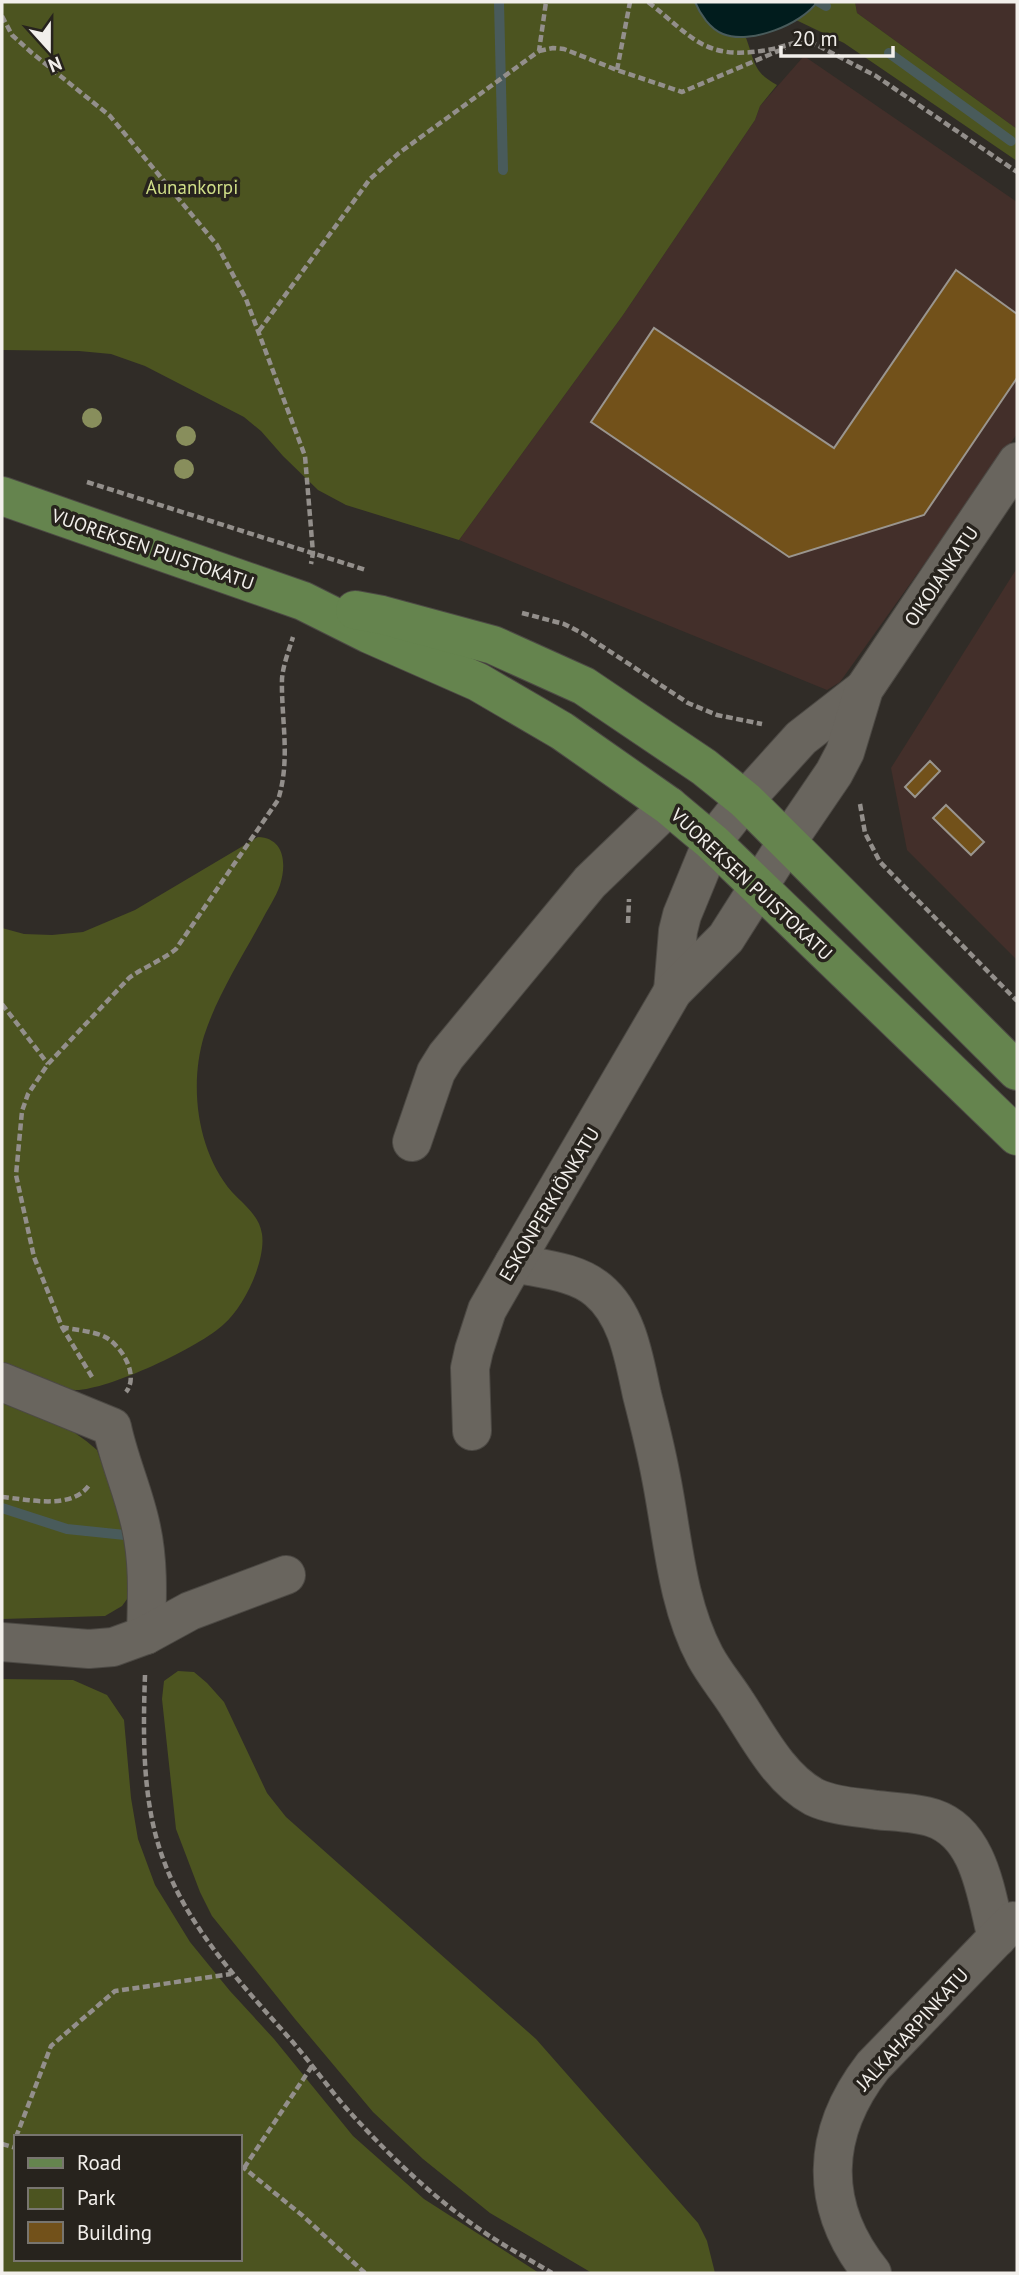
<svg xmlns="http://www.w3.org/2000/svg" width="1019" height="2275" font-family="'PT Sans',sans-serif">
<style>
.industrial{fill:#432f2a}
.green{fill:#4c5420;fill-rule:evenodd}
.water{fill:#011c1d;stroke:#495b5b;stroke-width:2}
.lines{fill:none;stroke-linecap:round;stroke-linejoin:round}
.stream{stroke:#495b5b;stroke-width:10}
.building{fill:#72511a;stroke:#9a958e;stroke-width:2}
.minor-casing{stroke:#4c4944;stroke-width:40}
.major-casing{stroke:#4c4944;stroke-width:40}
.path{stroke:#938f8b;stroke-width:4.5;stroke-dasharray:7 3.5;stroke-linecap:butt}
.minor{stroke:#69655e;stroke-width:38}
.major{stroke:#65844e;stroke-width:38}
.tree{fill:#888e5c}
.labels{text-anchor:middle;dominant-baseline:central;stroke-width:7;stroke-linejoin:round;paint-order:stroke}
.park-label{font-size:19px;fill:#d0df88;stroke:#27231d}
.street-label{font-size:19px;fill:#f2efeb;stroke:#27231d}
</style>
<rect width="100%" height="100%" fill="#302c27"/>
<g class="industrial">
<polygon points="855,2 1017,2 1017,129 857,13"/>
<polygon points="804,56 1017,202 1017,434 840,682 827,690 459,540 623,315 755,120 760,106"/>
<polygon points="1017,568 1017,960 907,850 891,768"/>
</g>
<g class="green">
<path d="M2 2H695L699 11 723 34 746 38C755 62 753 72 777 85L760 106 755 120 623 315 459 540 346 505 318 490 283 456 261 431 244 417 145 366 111 354 79 351 2 350Z"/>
<polygon points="817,2 855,2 857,13 1017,129 1017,161 844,43 796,20 813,8"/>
<path d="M258 837C284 838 287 863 280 885 276 897 267 910 261 922 241 959 217 996 204 1036 189 1086 197 1151 232 1192 244 1205 259 1215 262 1234 266 1261 244 1307 224 1324 200 1347 108 1390 76 1390 52 1390 24 1372 2 1363V928L24 934 52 935 83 932 135 910Z"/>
<path d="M2 1396C35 1410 69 1425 97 1450L131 1547 130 1595 122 1606 105 1616 2 1619Z"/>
<polygon points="178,1671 194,1672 207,1683 224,1702 267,1793 286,1817 536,2039 698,2223 707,2241 715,2273 592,2273 490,2213 423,2159 373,2112 295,2019 212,1916 200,1892 176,1829 162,1699 164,1681"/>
<path d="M2 1679 73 1680 107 1695 124 1720 131 1798 138 1839 155 1885 190 1942 230 1991 274 2039 353 2136 424 2199 539 2273H2ZM16 2137H240V2259H16Z"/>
</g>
<path class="water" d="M695 2H817C802 24 750 45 723 34 710 29 700 14 695 2Z"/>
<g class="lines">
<g class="stream">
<polyline points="499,2 503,170"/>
<polyline points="819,2 826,6"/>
<polyline points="889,53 1011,141"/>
<polyline points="2,1508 67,1529 125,1535"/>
</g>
</g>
<g class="building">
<polygon points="956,270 1017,314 1017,378 924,515 789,557 591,422 654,328 834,448"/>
<polygon points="930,761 940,771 915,797 905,787"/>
<polygon points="946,805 984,842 971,855 933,818"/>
</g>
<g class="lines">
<defs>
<g id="minor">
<polyline points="673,991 678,931 682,915 712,842 745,800 801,738 864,689"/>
<polyline points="412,1142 436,1072 446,1056 590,882 669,806"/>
<path d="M514 1263C541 1269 576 1271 598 1290 628 1315 634 1359 642 1395 649 1422 656 1450 661 1477 673 1537 676 1601 705 1656 714 1673 727 1688 737 1704 758 1736 779 1778 814 1797 833 1806 856 1807 876 1810 894 1812 916 1812 933 1818 981 1834 986 1897 997 1938"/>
<path d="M2 1382 112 1427C119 1461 134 1493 141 1527 149 1563 147 1599 146 1635"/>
<polyline points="472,1431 470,1368 474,1350 487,1310 514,1263 673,991 726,938 787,842 834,773 845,752 864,689 1017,462"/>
<polyline points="2,1642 89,1649 113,1647 146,1635 190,1611 286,1575"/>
<path d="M872 2273C818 2206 821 2133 873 2066L1013 1921"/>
</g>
<g id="major">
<polyline points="2,496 303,601 369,634 478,682 562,731 669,806 712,842 1017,1136"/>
<polyline points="355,610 382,615 493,645 584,686 704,767 745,800 1017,1071"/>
</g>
</defs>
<use href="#minor" class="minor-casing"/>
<use href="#major" class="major-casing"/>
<g class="path">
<path d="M648 2C693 37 704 61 767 50 781 48 795 41 809 41L876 76 1017 172"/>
<polyline points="2,16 12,35 32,53 110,116 217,245 246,299 305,456 313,553 311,564"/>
<polyline points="539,51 553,48 564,49 617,70 682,92 785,48"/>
<polyline points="617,70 630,2"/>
<polyline points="259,331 370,179 399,153 539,51 546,2"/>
<polyline points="87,482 366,570"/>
<polyline points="522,613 564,624 582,633 688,703 717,715 762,724"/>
<polyline points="860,804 865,833 880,862 1017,1001"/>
<polyline points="628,923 629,899"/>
<polyline points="2,1004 48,1064"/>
<path d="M62 1327C75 1330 95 1331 107 1338 123 1348 139 1376 126 1392"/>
<path d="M92 1377 62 1327 34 1257 16 1175 22 1111 28 1094 48 1064 129 978C144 967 161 961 176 949L278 800C291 759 281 720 282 679 283 665 289 650 293 637"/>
<path d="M2 1497C28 1499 72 1511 90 1484"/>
<path d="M145 1675C143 1734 142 1797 161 1853 186 1927 240 1982 290 2039 313 2065 333 2095 357 2120 393 2159 432 2196 475 2226 500 2244 527 2258 552 2273"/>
<polyline points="16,2137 51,2046 115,1991 231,1974"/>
<polyline points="2,2144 16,2148"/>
<polyline points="240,2167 244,2168 303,2216 365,2273"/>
<polyline points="244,2168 312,2066"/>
</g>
<use href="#minor" class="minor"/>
<use href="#major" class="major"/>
</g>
<g class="tree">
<circle cx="92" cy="418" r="10"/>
<circle cx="186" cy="436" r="10"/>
<circle cx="184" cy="469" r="10"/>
</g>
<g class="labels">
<g class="park-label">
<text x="192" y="187">Aunankorpi</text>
</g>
<g class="street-label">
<text transform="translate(153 549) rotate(19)">VUOREKSEN PUISTOKATU</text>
<text transform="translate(941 576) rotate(-56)">OIKOJANKATU</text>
<text transform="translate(752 884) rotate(43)">VUOREKSEN PUISTOKATU</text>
<text transform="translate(549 1204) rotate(-59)">ESKONPERKIÖNKATU</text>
<text transform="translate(912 2029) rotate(-48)">JALKAHARPINKATU</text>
</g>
</g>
<rect width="1019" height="2275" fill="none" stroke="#f2efeb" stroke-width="7"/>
<rect x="14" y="2135" width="228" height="126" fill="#27231d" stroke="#78756f" stroke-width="2"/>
<rect x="28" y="2158" width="35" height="10" fill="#65844e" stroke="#78756f" stroke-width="2"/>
<text x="77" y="2170" font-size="21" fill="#f2efeb">Road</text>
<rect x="28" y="2188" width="35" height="21" fill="#4c5420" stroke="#78756f" stroke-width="2"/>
<text x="77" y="2205" font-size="21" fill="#f2efeb">Park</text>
<rect x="28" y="2222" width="35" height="21" fill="#72511a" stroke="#78756f" stroke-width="2"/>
<text x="77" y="2240" font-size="21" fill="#f2efeb">Building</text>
<g transform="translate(49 49) rotate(159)" stroke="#27231d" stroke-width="5" paint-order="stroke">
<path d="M0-5L12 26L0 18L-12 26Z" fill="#f2efeb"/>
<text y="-10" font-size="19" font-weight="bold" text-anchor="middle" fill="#f2efeb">N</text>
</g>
<path d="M781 46v10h112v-10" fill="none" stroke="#f2efeb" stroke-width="3.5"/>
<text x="792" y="46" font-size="21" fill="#f2efeb" stroke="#27231d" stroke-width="5" paint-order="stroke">20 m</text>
</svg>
